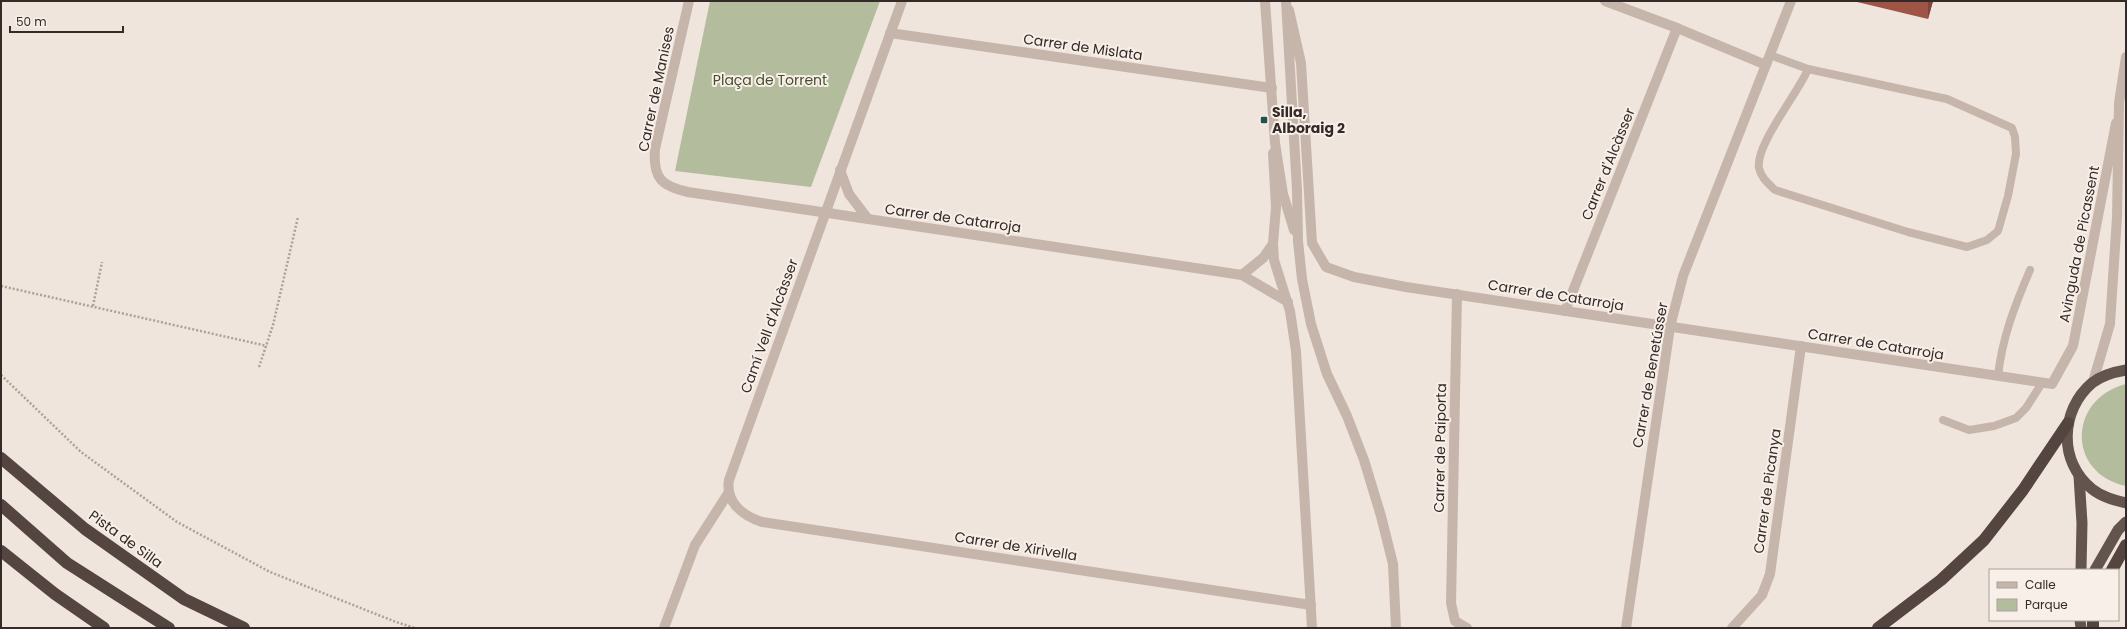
<svg xmlns="http://www.w3.org/2000/svg" width="2127" height="629" font-family="Poppins,sans-serif">
<style>
.green{fill:#b4bc9e}
.lines{fill:none;stroke-linecap:round;stroke-linejoin:round}
.path{stroke:#b19f94;stroke-width:2.5;stroke-dasharray:2 2;stroke-linecap:butt}
.service{stroke:#c6b5aa;stroke-width:8}
.minor{stroke:#c6b5aa;stroke-width:10}
.tertiary{stroke:#c6b5aa;stroke-width:10}
.trunk{stroke:#64544e;stroke-width:11}
.motorway{stroke:#544540;stroke-width:12}
.wall{fill:#9f5546}
.shaded-wall{fill:#824539}
.poi-dot{fill:#225151;stroke:#f7efe8;stroke-width:1.5}
.labels{text-anchor:middle;dominant-baseline:central;stroke-width:4;stroke-linejoin:round;paint-order:stroke}
.street-label{font-size:14px;fill:#342b28;stroke:#f7efe8}
.park-label{font-size:14px;fill:#464f2f;stroke:#f7efe8}
.poi-label{font-size:14px;font-weight:bold;fill:#342b28;stroke:#f7efe8;text-anchor:start}
</style>
<rect width="100%" height="100%" fill="#efe5dc"/>
<g class="green">
<polygon points="710,1 880,1 811,187 675,171"/>
<path d="M2126 384V486C2067 474 2067 399 2126 384Z"/>
</g>
<g class="lines">
<g class="path">
<polyline points="1,286 267,346"/>
<polyline points="93,306 102,262"/>
<polyline points="259,367 273,325 298,217"/>
<polyline points="1,375 81,452 177,522 270,572 396,622 415,628"/>
</g>
<g class="service">
<path d="M1770 55 1808 69C1799 92 1755 145 1759 168 1761 178 1769 184 1775 190L1908 232 1967 247 1987 240 1998 231 2008 196 2016 154 2015 137 2012 128 1947 99 1808 69"/>
<path d="M1998 376C2002 338 2015 305 2030 270"/>
<polyline points="1943,420 1969,430 1994,426 2016,418 2026,408 2042,383"/>
</g>
<g class="minor">
<path d="M689 1 655 149C653 177 660 186 688 192L1242 275 1288 302"/>
<path d="M902 1 729 480C725 502 743 516 762 522L1311 605"/>
<polyline points="1605,1 1677,28 1766,65"/>
<polyline points="1289,10 1301,63 1312,243 1326,267 1354,277 1406,287 2052,384 2073,346 2116,123"/>
<polyline points="890,33 1272,88"/>
<polyline points="1273,153 1276,207 1273,244 1274,260 1290,311 1296,351 1312,628"/>
<polyline points="840,170 849,194 868,219"/>
<polyline points="1242,275 1263,258 1273,244"/>
<polyline points="1457,294 1451,603 1455,621 1467,628"/>
<polyline points="1565,311 1677,28"/>
<polyline points="664,628 695,545 729,492"/>
<polyline points="1626,628 1670,327 1683,276 1791,1"/>
<polyline points="1732,628 1762,595 1770,574 1801,346"/>
</g>
<g class="tertiary">
<polyline points="1265,1 1275,143 1283,194 1294,230"/>
<polyline points="1286,1 1297,190 1298,241 1302,279 1311,324 1327,374 1347,416 1364,460 1381,516 1393,564 1396,628"/>
<polyline points="2093,382 2110,324 2117,217 2119,103 2126,57"/>
</g>
<g class="trunk">
<path d="M2126 370C2114 372 2102 375 2092 383 2060 410 2058 462 2092 489 2102 497 2114 500 2126 503"/>
<polyline points="2079,476 2082,523 2081,570"/>
<polyline points="2095,570 2118,530 2126,522"/>
<polyline points="2080,620 2081,628"/>
</g>
<g class="motorway">
<polyline points="1,458 85,529 184,599 244,628"/>
<polyline points="1,505 67,563 169,628"/>
<polyline points="1,551 55,594 104,628"/>
<polyline points="2112,570 2126,545"/>
<polyline points="1878,628 1941,580 1984,540 2023,490 2068,423"/>
<polyline points="2093,628 2093,620"/>
</g>
</g>
<polygon class="wall" points="1853,1 1933,1 1928,19"/>
<polygon class="shaded-wall" points="1928,1 1933,1 1928,19"/>
<rect class="poi-dot" x="1260" y="116" width="8" height="8" rx="2"/>
<g class="labels">
<g class="street-label">
<text transform="translate(1083 47) rotate(8)">Carrer de Mislata</text>
<text transform="translate(656 89) rotate(-78)">Carrer de Manises</text>
<text transform="translate(1608 164) rotate(-68)">Carrer d'Alcàsser</text>
<text transform="translate(953 218) rotate(8)">Carrer de Catarroja</text>
<text transform="translate(2079 244) rotate(-79)">Avinguda de Picassent</text>
<text transform="translate(1556 295) rotate(9)">Carrer de Catarroja</text>
<text transform="translate(769 326) rotate(-70)">Camí Vell d'Alcàsser</text>
<text transform="translate(1876 344) rotate(9)">Carrer de Catarroja</text>
<text transform="translate(1650 375) rotate(-80)">Carrer de Benetússer</text>
<text transform="translate(1440 448) rotate(-89)">Carrer de Paiporta</text>
<text transform="translate(1767 491) rotate(-82)">Carrer de Picanya</text>
<text transform="translate(126 539) rotate(36)">Pista de Silla</text>
<text transform="translate(1016 546) rotate(9)">Carrer de Xirivella</text>
</g>
<g class="park-label">
<text x="770" y="80">Plaça de Torrent</text>
</g>
<g class="poi-label">
<text x="1272" y="112">Silla,<tspan x="1272" dy="16">Alboraig 2</tspan></text>
</g>
</g>
<rect width="2127" height="629" fill="none" stroke="#342b28" stroke-width="4"/>
<rect x="1989" y="569" width="130" height="52" fill="#f7efe8" stroke="#a9a19b"/>
<rect x="1997" y="582" width="20" height="6" fill="#c6b5aa" stroke="#a9a19b"/>
<text x="2025" y="589" font-size="12" fill="#342b28">Calle</text>
<rect x="1997" y="599" width="20" height="12" fill="#b4bc9e" stroke="#a9a19b"/>
<text x="2025" y="609" font-size="12" fill="#342b28">Parque</text>
<path d="M10 26v6h113v-6" fill="none" stroke="#342b28" stroke-width="2"/>
<text x="16" y="26" font-size="12" fill="#342b28" stroke="#f7efe8" stroke-width="3" paint-order="stroke">50 m</text>
</svg>
